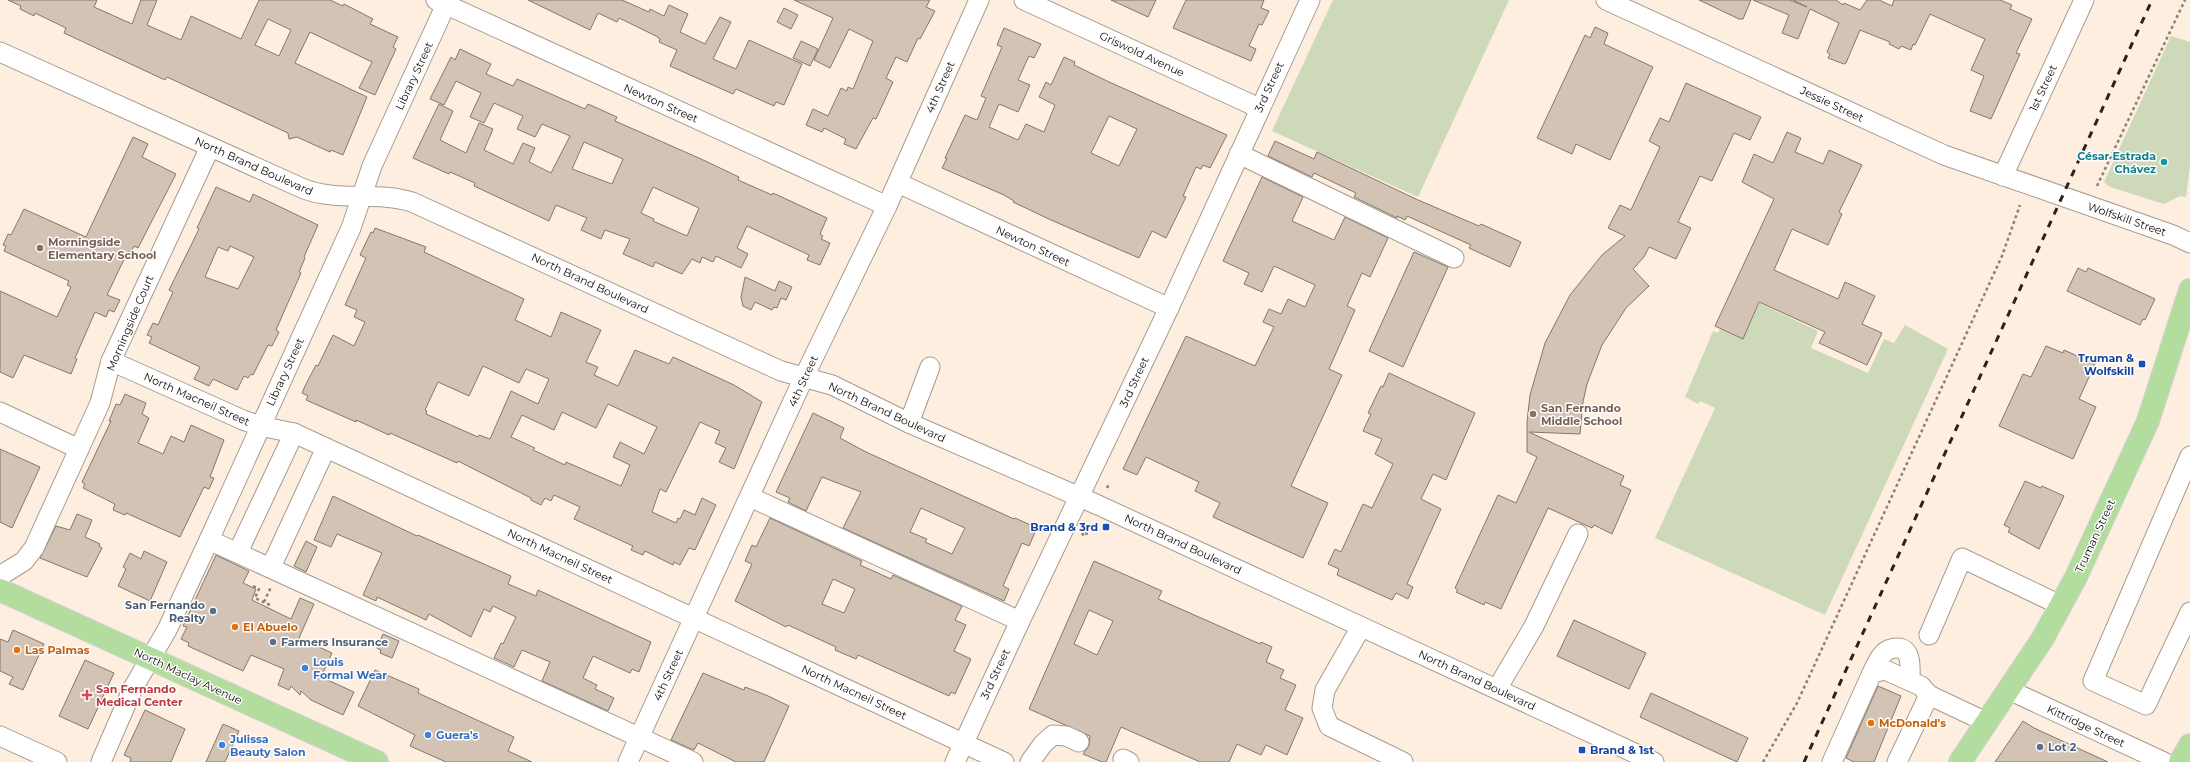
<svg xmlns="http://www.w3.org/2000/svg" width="2190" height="762" font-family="Montserrat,sans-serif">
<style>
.green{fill:#cdd9b9}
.building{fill:#d2c3b5;stroke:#85776b;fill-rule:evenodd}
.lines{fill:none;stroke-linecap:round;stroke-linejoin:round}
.minor-casing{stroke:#a99b8e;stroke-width:21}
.major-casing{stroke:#d4d3d3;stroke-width:24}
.path{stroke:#8a8077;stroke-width:2.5;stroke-dasharray:3 3;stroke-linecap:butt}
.minor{stroke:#fff;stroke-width:19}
.major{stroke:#b2dd9e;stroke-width:22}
.rail{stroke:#29231e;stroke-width:3;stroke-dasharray:7 7;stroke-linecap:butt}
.culture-dot{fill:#0f9aa8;stroke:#fefefe;stroke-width:1.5}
.education-dot{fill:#8d6e63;stroke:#fefefe;stroke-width:1.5}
.transit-dot{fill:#1a4fb4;stroke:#fefefe;stroke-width:1.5}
.service-dot{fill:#5c6f8a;stroke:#fefefe;stroke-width:1.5}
.food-dot{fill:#e8710a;stroke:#fefefe;stroke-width:1.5}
.shop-dot{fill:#3f7fe0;stroke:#fefefe;stroke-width:1.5}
.health-dot{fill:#e0444e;stroke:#fefefe;stroke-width:1.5}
.labels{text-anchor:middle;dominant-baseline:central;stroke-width:3;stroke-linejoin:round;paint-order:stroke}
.street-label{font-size:11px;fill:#110c08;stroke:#fefefe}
.culture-label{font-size:11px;font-weight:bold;fill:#0d838f;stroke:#fefefe;text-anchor:end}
.education-label{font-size:11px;font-weight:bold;fill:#785e54;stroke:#fefefe;text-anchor:start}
.transit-label{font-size:11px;font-weight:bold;fill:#164399;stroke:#fefefe;text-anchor:end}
.service-label{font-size:11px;font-weight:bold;fill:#4e5e75;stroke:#fefefe;text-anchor:start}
.food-label{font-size:11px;font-weight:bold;fill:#c56008;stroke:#fefefe;text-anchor:start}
.shop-label{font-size:11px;font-weight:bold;fill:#366cbe;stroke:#fefefe;text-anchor:start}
.health-label{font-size:11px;font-weight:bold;fill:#be3a42;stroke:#fefefe;text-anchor:start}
</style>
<rect width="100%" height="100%" fill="#fdeee0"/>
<g class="green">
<polygon points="1333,0 1509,0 1418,197 1272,131"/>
<polygon points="2171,36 2190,42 2190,165 2186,197 2180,196 2164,204 2110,187 2104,182"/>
<polygon points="1759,303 1818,331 1811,348 1868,373 1884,339 1894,343 1905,325 1948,349 1825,615 1655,538 1715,408 1700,401 1698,404 1685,397 1713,331 1718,333 1720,329 1743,339"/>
</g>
<g class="building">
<path d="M8 0H97L94 7 132 24 141 0H157L147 25 181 40 191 16 241 39 259 0H330L343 6 344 4 373 19 370 24 398 37 393 47 396 49 375 95 359 88 372 62 310 32 295 63 367 97 343 155 331 150 330 152 297 137 289 139 288 133 167 77 165 80 64 33 66 28 35 13 34 16 20 9 21 6ZM268 19 291 30 279 56 255 45Z"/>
<polygon points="528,0 622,0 649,12 650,9 664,16 669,5 688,14 680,32 705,44 720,17 731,22 713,59 736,69 749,40 802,64 784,105 776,102 774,106 736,89 733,94 670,66 677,50 659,42 660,39 656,36 619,18 617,22 598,13 590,30"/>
<polygon points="794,0 930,0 926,7 935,11 920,39 918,38 907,62 896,57 886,78 893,82 876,119 873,118 856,149 844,144 846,139 824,128 822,132 806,125 813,109 828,116 841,88 847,91 848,87 853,89 873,41 849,29 830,68 814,60 833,18"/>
<polygon points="1111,0 1156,0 1148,17"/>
<polygon points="1186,0 1264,0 1261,8 1269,11 1262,25 1259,24 1249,46 1256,49 1251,61 1173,28"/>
<polygon points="1699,0 1751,0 1743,19 1739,19"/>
<polygon points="1753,0 1790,0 1807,7 1793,0 1836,0 1843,5 1844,3 1860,10 1867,0 1879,0 1892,6 1894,0 2000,0 2012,5 2010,9 2032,19 2016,53 2020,54 1991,119 1970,111 1984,76 1971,70 1985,39 1930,14 1915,45 1913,44 1911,50 1901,46 1899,49 1889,44 1890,42 1860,30 1846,63 1844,64 1828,58 1830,54 1827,52 1839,23 1810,9 1798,39 1782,33 1789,15"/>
<polygon points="784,8 798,15 791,29 777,22"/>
<polygon points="1595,27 1608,33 1604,44 1653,67 1610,160 1576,144 1572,154 1537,138 1585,35 1590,38"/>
<path d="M1004 28 1041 44 1034 58 1029 56 1018 80 1030 85 1018 112 999 104 989 127 1018 140 1026 124 1044 132 1055 105 1039 97 1046 82 1051 85 1064 57 1075 62 1074 65 1107 81 1227 135 1210 168 1203 165 1201 169 1196 167 1183 196 1186 197 1166 238 1152 231 1139 258 1051 220 1013 202 1014 201 1004 195 942 168 947 158H945L965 115 977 120 986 98 981 96 1002 47 997 45ZM1109 116 1137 129 1119 166 1091 153Z"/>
<polygon points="801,41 818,49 810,66 793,58"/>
<path d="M460 49 491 64 486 74 513 86 517 79 585 109 588 104 617 117 615 121 701 159 739 177 738 180 772 195 773 193 827 218 820 234 823 236 821 239 830 243 820 265 807 260 809 255 747 226 737 248 748 254 741 268 716 256 713 262 702 257 700 263 692 259 682 274 655 262 653 267 623 254 630 239 605 230 601 239 581 230 587 218 556 205 549 221 474 186 475 183 450 172 449 174 413 158 439 104 453 111 440 140 466 153 479 123 493 129 484 150 513 164 523 143 535 148 529 162 551 173 570 136 542 124 535 137 517 129 523 116 494 103 484 123 470 117 481 93 456 81 444 105 430 99 451 57 455 60ZM584 142 623 159 612 184 572 169ZM653 187 699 208 687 236 653 221 654 219 641 213Z"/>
<polygon points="1686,83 1761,117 1750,140 1734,133 1712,181 1700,176 1678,222 1691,228 1676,259 1649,247 1644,257 1633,269 1649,286 1626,308 1602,345 1587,384 1583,402 1580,434 1529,432 1624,476 1620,485 1631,490 1612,534 1594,525 1592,528 1548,508 1501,609 1485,602 1484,605 1456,592 1458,590 1455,588 1498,495 1516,503 1537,457 1527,452 1527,422 1530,395 1545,343 1570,295 1602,255 1625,236 1608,228 1620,205 1631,210 1660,147 1649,141 1660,118 1669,122"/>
<polygon points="1787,132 1801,138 1795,152 1823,164 1829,150 1862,165 1839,212 1842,214 1828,245 1792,229 1774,270 1838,299 1845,282 1875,296 1862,324 1882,333 1867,365 1819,343 1825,332 1759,302 1743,339 1715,326 1774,199 1742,182 1754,154 1773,163"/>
<polygon points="133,137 148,144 142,157 176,174 138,248 134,246 131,252 128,251 107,295 120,300 114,312 109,310 106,317 95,312 75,358 77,359 71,374 24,355 13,378 0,372 0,291 57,317 71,287 67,285 69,281 4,251 6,246 3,245 8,234 11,235 24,209 86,237"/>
<polygon points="1275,141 1314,159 1317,152 1418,200 1479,226 1481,224 1521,242 1510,267 1469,248 1471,245 1407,216 1405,220 1397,216 1397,218 1354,197 1356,193 1314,173 1312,177 1268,156"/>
<polygon points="1262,177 1303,197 1292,221 1334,240 1345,217 1388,238 1370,277 1362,273 1347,306 1355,310 1329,369 1342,375 1291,486 1328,503 1303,558 1213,517 1220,503 1195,491 1199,482 1146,457 1137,475 1123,469 1186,336 1255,366 1274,327 1263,322 1269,309 1281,314 1288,299 1305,307 1315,285 1274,266 1262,292 1244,284 1249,273 1223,261"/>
<path d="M216 187 250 202 253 194 318 225 304 257 305 258 299 272 301 273 276 330 279 332 272 346 268 345 253 375 251 374 248 378 244 376 237 390 213 379 209 386 194 379 200 367 149 343 152 337 147 335 153 323 158 325 173 292 169 290 199 229 197 228ZM230 246 254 257 238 289 205 277 218 247 228 251Z"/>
<path d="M375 228 426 247 424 252 524 299 515 320 551 337 561 312 601 330 586 362 598 367 594 375 618 386 635 350 669 364 673 357 734 385 762 402 734 469 719 462 726 448 715 443 720 431 700 422 666 492 660 489 652 512 676 523 678 518 680 519 684 510 695 515 702 498 716 505 695 550 689 548 680 565 674 562 673 565 645 551 643 555 631 550 633 546 574 519 580 507 554 495 551 501 545 498 541 505 531 500V498L458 461 457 463 390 433 389 435 356 420V422L306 400 308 396 302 393 306 384 316 365 318 366 333 335 354 346 365 322 354 317 357 310 345 305 366 258 360 255 371 232 373 233ZM483 366 519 383 526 369 549 379 538 404 511 391 490 439 479 435 478 437 426 414 427 411 425 410 438 382 469 396ZM608 404 657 427 644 454 620 442 613 457 630 465 621 486 566 462 565 465 533 450 535 448 511 437 522 415 554 430 562 412 596 428Z"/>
<polygon points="1414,252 1448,267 1403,367 1369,351"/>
<polygon points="2078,268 2086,272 2088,268 2155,299 2145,320 2143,319 2140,325 2067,291"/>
<polygon points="745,277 775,291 779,281 792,287 786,300 781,298 777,308 774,307 772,310 755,302 751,310 743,306 741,297"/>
<polygon points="2046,346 2063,353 2064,350 2095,364 2079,399 2096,407 2073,459 1999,426 2023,374 2031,377"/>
<polygon points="1389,373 1475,413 1446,480 1433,474 1421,499 1441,509 1407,584 1413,587 1408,599 1396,593 1392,600 1337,575 1339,569 1328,564 1335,549 1341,552 1363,504 1372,508 1393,464 1375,454 1382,439 1363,431 1371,414 1368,413 1381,386 1383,387"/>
<polygon points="125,394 146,403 142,414 149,418 138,443 163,454 171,436 184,442 191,425 224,440 210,477 214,478 209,489 204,487 180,537 126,513 125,515 113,510 115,504 83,488 85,484 82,482 111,421 109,421 116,404 120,405"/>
<path d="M813 413 844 428 840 438 866 452 1014 519 1015 518 1037 528 1029 546 1022 543 1003 586 1009 589 1004 601 843 528 861 492 822 477 806 511 788 502 790 498 776 492ZM921 508 965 528 952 554 925 542 927 539 910 532Z"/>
<polygon points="0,449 40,467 12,528 0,522"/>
<polygon points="2025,481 2041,488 2042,486 2064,496 2039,549 2008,532 2010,528 2004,525"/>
<polygon points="333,496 417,536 418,535 511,576 508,584 536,596 538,590 651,642 639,672 632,669 630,673 593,656 583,678 597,685 595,689 614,698 608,711 542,681 550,662 522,650 514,667 494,658 501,643 503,644 516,617 493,606 490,612 484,609 471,637 429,614 426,620 377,597 376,601 363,595 382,553 337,534 331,547 314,540"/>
<polygon points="77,514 92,520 85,537 100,544 99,546 102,548 87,577 40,558 56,526 70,530"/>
<path d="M770 518 862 561 860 565 891 579 893 575 962 606 955 620 966 625 954 651 971 659 955 694 951 692 949 696 858 655 856 659 835 650 836 647 788 625 786 627 735 601 752 564 745 561 752 545 756 547ZM833 579 855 589 844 613 822 604Z"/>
<polygon points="306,541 317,547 306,572 294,566"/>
<polygon points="144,551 167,562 150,601 118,586 126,569 123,567 130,553 141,559"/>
<polygon points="216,555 249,571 243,583 256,589 252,600 291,619 300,598 314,604 299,638 332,653 321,677 354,692 343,715 311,700 301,691 300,695 291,686 289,690 278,685 284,669 251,655 243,671 188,646 189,643 181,639 187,627 183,626"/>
<path d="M1094 561 1162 591 1158 599 1260 644 1261 642 1272 647 1266 662 1284 670 1280 678 1296 685 1285 710 1303 718 1287 755 1266 745 1261 755 1237 744 1229 762H1200L1121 727 1106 762H1102L1083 754 1089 746 1090 736 1029 709ZM1089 610 1113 621 1097 655 1074 644Z"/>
<polygon points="1574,620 1646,653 1629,689 1557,656"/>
<polygon points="13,630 44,644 23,690 9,684 13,677 0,671 0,639 8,642"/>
<polygon points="383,634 399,641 392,658 380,653 381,650 377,648"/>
<polygon points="85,660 114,673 88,729 59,716"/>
<polygon points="375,670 419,689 418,693 514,737 508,751 532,762 446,762 410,746 415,735 358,706"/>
<polygon points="703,673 744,690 745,687 766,695 789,706 764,762 736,762 698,743 694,750 671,740"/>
<polygon points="1878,686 1901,696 1874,762 1854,762 1846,758"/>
<polygon points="1651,693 1748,738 1737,762 1640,717"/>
<polygon points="145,710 185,729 171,762 130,762 131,758 124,755"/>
<polygon points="2023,721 2034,728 2108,762 1995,762"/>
<polygon points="223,724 239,731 225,762 206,762"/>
</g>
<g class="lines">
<defs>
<g id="minor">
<polyline points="436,0 887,206"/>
<polyline points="1024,0 1259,108"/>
<polyline points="1606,0 1944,155 2173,235 2190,243"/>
<path d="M0 52 304 189C339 202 377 191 412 202L781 371 832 385 909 423 1098 505 1654 762"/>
<polyline points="1239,154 1454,258"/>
<polyline points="2003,176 2084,0"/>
<polyline points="898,183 1169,308"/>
<polyline points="111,361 243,420 260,426 294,433 1004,762"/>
<polyline points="0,412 79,449"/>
<polyline points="909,423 930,367"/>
<polyline points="2190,456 2093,681 2146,705 2190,612"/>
<polyline points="750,497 1020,621"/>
<polyline points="209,540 693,762"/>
<polyline points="238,552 294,433"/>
<polyline points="271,567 326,448"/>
<polyline points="0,576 24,561 34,548 100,403 111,361 210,147"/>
<polyline points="1361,627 1325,690 1322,708 1329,726 1403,762"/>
<polyline points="1929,635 1962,558 2060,605"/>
<path d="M1872 673C1875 667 1878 659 1883 654 1886 650 1892 648 1897 648 1913 648 1910 670 1910 681"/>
<polyline points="1497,689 1534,626 1578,534"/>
<polyline points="2009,690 2164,762"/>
<polyline points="0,736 57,762"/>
<polyline points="1123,759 1129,762"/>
<polyline points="101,762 133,688 167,630 209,540 351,228 372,166 448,0"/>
<polyline points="628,762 804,377 887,206 979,0"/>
<polyline points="955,762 1020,621 1169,308 1310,0"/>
<polyline points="1030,762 1043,744 1053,735 1066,736 1079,742"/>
<polyline points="1832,762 1872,673 1885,670 1921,686 1929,695 1986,722"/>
<polyline points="1897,762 1929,695"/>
</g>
<g id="major">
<polyline points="0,590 377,762"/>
<polyline points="1960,762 2043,638 2076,577 2148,421 2190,290"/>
<polyline points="2180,762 2190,745"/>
</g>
</defs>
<use href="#minor" class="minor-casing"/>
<use href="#major" class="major-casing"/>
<g class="path">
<polyline points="2097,186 2185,0"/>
<polyline points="1107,488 1109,484"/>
<polyline points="1086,532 1087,535"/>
<polyline points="1082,533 1084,536"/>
<polyline points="253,586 259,589 255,598 272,606"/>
<polyline points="264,602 271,587"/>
<polyline points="1763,762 1797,703 2002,256 2020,205"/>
</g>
<use href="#minor" class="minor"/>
<use href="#major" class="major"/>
<polyline class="rail" points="1804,762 2152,0"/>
</g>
<circle class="culture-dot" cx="2164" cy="162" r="4"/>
<g class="education-dot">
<circle cx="40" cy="248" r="4"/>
<circle cx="1533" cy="414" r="4"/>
</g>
<g class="transit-dot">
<rect x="2138" y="360" width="8" height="8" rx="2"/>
<rect x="1102" y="523" width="8" height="8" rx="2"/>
<rect x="1578" y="746" width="8" height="8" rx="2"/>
</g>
<g class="service-dot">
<circle cx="213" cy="611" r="4"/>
<circle cx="273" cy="642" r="4"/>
<circle cx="2040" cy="747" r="4"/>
</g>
<g class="food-dot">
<circle cx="235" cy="627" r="4"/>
<circle cx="17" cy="650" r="4"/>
<circle cx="1871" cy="723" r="4"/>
</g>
<g class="shop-dot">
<circle cx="305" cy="668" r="4"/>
<circle cx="428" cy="735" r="4"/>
<circle cx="222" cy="745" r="4"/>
</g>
<path class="health-dot" d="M85 689h4v4h4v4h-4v4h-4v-4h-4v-4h4z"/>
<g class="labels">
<g class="street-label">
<text transform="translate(1142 54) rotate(25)">Griswold Avenue</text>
<text transform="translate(414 76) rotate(-65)">Library Street</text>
<text transform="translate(940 87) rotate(-66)">4th Street</text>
<text transform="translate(1269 87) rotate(-65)">3rd Street</text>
<text transform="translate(2043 88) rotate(-65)">1st Street</text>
<text transform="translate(661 103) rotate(24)">Newton Street</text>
<text transform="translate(1832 104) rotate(25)">Jessie Street</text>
<text transform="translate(254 166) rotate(24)">North Brand Boulevard</text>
<text transform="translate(2127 219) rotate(19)">Wolfskill Street</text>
<text transform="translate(1033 246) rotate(25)">Newton Street</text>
<text transform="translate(590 283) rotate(25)">North Brand Boulevard</text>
<text transform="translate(130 323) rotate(-67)">Morningside Court</text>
<text transform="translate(285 372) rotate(-65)">Library Street</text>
<text transform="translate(803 381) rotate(-65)">4th Street</text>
<text transform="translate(1134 382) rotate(-65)">3rd Street</text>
<text transform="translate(197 399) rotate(24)">North Macneil Street</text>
<text transform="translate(887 412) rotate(25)">North Brand Boulevard</text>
<text transform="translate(2095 536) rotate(-65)">Truman Street</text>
<text transform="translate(1183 544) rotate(25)">North Brand Boulevard</text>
<text transform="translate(560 556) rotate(25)">North Macneil Street</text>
<text transform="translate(995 674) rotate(-65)">3rd Street</text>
<text transform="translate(668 675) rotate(-65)">4th Street</text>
<text transform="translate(188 676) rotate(25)">North Maclay Avenue</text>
<text transform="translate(1477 680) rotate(25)">North Brand Boulevard</text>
<text transform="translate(854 692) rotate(25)">North Macneil Street</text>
<text transform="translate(2086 726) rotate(25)">Kittridge Street</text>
</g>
<g class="culture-label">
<text x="2156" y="156">César Estrada<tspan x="2156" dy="13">Chávez</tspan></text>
</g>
<g class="education-label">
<text x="48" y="242">Morningside<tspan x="48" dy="13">Elementary School</tspan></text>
<text x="1541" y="408">San Fernando<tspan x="1541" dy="13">Middle School</tspan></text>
</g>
<g class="transit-label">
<text x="2134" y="358">Truman &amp;<tspan x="2134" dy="13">Wolfskill</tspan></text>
<text x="1098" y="527">Brand &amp; 3rd</text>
<text x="1590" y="750" text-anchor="start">Brand &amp; 1st</text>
</g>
<g class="service-label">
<text x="205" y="605" text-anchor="end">San Fernando<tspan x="205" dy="13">Realty</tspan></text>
<text x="281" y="642">Farmers Insurance</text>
<text x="2048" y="747">Lot 2</text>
</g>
<g class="food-label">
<text x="243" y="627">El Abuelo</text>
<text x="25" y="650">Las Palmas</text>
<text x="1879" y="723">McDonald's</text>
</g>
<g class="shop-label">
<text x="313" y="662">Louis<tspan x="313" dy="13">Formal Wear</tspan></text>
<text x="436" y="735">Guera's</text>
<text x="230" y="739">Julissa<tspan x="230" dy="13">Beauty Salon</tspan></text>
</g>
<g class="health-label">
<text x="96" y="689">San Fernando<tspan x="96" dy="13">Medical Center</tspan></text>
</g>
</g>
</svg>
